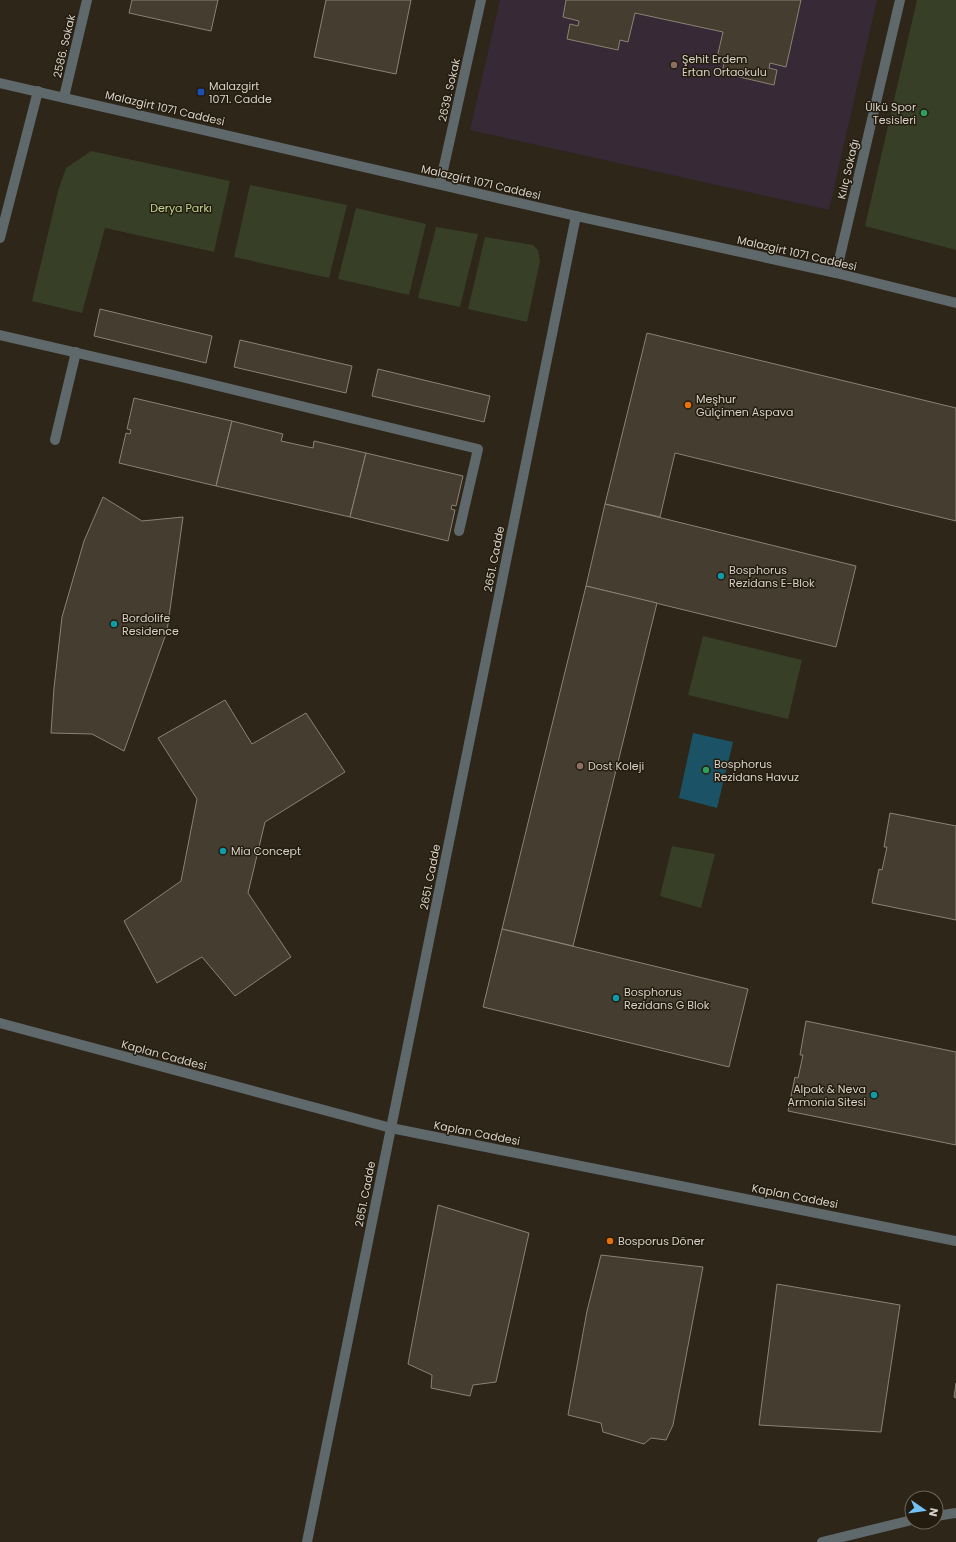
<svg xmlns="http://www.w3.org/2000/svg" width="956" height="1542" font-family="Poppins,sans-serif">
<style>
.education{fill:#372936}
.green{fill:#373f26}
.water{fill:#1c5265}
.building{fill:#453d2f;stroke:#8b8273}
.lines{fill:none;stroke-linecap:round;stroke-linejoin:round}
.minor{stroke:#5f686a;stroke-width:10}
.education-dot{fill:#8d6e63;stroke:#241c0f;stroke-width:1.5}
.transit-dot{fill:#1a4fb4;stroke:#241c0f;stroke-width:1.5}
.leisure-dot{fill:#2e9e5b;stroke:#241c0f;stroke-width:1.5}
.food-dot{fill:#e8710a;stroke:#241c0f;stroke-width:1.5}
.culture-dot{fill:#0f9aa8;stroke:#241c0f;stroke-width:1.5}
.labels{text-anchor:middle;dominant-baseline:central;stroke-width:3;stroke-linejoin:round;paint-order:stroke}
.street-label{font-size:11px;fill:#d6d1c8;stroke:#241c0f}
.poi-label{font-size:11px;fill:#d6d1c8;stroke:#241c0f;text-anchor:start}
.park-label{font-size:11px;fill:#bfd590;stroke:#241c0f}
</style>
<rect width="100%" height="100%" fill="#2d2619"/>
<polygon class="education" points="500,0 877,0 829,210 470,130"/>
<g class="green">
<polygon points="917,0 956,0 956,250 865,226"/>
<polygon points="91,151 230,181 214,252 105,228 82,313 32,301 58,191 66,168"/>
<polygon points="250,185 347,205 329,278 234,257"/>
<polygon points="356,208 426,224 409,295 338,279"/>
<polygon points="436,227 478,234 460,307 418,298"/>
<polygon points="485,237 533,245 538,250 540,261 527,322 468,309"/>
<polygon points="703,636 802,660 788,719 688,695"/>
<polygon points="672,846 715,854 701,908 660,896"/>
</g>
<polygon class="water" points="693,733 733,742 717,808 679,798"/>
<g class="building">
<polygon points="132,0 218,0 211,31 129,13"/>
<polygon points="326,0 411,0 396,74 314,57"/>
<polygon points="566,0 801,0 786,67 770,63 769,68 777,70 774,85 722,73 724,63 716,62 723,32 635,13 628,42 620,40 618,50 567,39 570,24 578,26 579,21 563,17"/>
<polygon points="100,309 212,336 206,363 94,336"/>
<polygon points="647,333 956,408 956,521 675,453 660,517 605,504"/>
<polygon points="240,340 352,366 346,393 234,367"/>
<polygon points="378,369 490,396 484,422 372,396"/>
<polygon points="134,398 232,421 216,486 119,463 126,433 130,434 131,430 127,429"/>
<polygon points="232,421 283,434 281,441 313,448 314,441 366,453 350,517 216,486"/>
<polygon points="366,453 463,476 456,506 452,505 451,509 455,510 448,541 350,517"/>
<polygon points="103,497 142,521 183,517 167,631 124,751 92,734 51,733 54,688 62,617 84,541"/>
<polygon points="605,504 856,566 836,647 586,586"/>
<polygon points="586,586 657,603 573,946 502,929"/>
<polygon points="225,700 252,744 306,713 345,772 265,822 248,893 291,957 235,996 202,957 157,983 124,921 181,881 197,799 158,738"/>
<polygon points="890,813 956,826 956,920 872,903 879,869 882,870 887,847 884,847"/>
<polygon points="502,929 748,989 729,1067 483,1007"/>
<polygon points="806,1021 956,1052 956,1145 788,1111 795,1077 798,1078 803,1055 800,1055"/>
<polygon points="438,1205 529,1233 496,1382 473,1385 470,1396 431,1388 432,1375 408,1364"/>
<polygon points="601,1255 703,1267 673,1425 666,1440 651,1438 644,1444 603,1432 601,1423 568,1415 587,1311"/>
<polygon points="777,1284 900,1305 881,1432 759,1425"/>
<polygon points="956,1383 956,1398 954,1397"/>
</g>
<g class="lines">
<g class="minor">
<polyline points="0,83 576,216 836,273 956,303"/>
<polyline points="64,97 87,0"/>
<polyline points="440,184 481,0"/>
<polyline points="0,238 38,91"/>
<polyline points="836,273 900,0"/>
<polyline points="0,335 173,375 478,449 459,531"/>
<polyline points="55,440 76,352"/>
<polyline points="0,1023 391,1128 956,1241"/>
<polyline points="936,1516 956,1513"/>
<polyline points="307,1542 576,216"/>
<polyline points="822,1542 912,1520"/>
</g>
</g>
<g class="education-dot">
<circle cx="674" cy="65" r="4"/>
<circle cx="580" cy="766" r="4"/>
</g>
<rect class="transit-dot" x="197" y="88" width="8" height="8" rx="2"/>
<g class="leisure-dot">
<circle cx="924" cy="113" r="4"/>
<circle cx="706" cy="770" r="4"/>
</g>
<g class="food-dot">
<circle cx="688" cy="405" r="4"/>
<circle cx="610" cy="1241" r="4"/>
</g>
<g class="culture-dot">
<circle cx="721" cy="576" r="4"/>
<circle cx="114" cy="624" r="4"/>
<circle cx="223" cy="851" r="4"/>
<circle cx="616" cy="998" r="4"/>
<circle cx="874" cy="1095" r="4"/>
</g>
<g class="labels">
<g class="street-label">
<text transform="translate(64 46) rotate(-77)">2586. Sokak</text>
<text transform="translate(449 90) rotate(-77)">2639. Sokak</text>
<text transform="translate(165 108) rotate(13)">Malazgirt 1071 Caddesi</text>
<text transform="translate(848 169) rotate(-77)">Kılıç Sokağı</text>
<text transform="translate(481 182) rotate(13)">Malazgirt 1071 Caddesi</text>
<text transform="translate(797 253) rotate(13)">Malazgirt 1071 Caddesi</text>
<text transform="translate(494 559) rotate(-79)">2651. Cadde</text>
<text transform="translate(430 877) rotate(-79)">2651. Cadde</text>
<text transform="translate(164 1055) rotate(15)">Kaplan Caddesi</text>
<text transform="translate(477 1133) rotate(11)">Kaplan Caddesi</text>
<text transform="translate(365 1194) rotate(-79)">2651. Cadde</text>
<text transform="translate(795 1196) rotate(11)">Kaplan Caddesi</text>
</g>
<g class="poi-label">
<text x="682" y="59">Şehit Erdem<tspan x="682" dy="13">Ertan Ortaokulu</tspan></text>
<text x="209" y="86">Malazgirt<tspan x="209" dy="13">1071. Cadde</tspan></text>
<text x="916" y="107" text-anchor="end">Ülkü Spor<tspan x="916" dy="13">Tesisleri</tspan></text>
<text x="696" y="399">Meşhur<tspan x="696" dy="13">Gülçimen Aspava</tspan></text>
<text x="729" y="570">Bosphorus<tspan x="729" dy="13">Rezidans E-Blok</tspan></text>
<text x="122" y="618">Bordolife<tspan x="122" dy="13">Residence</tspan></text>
<text x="714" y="764">Bosphorus<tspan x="714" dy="13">Rezidans Havuz</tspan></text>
<text x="588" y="766">Dost Koleji</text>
<text x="231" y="851">Mia Concept</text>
<text x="624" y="992">Bosphorus<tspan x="624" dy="13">Rezidans G Blok</tspan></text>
<text x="866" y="1089" text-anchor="end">Alpak &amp; Neva<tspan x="866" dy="13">Armonia Sitesi</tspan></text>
<text x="618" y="1241">Bosporus Döner</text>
</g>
<g class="park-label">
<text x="181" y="208">Derya Parkı</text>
</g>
</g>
<g transform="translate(924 1510) rotate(103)"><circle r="19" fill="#241c0f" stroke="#6b6459"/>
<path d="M0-3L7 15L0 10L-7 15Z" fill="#73c1f5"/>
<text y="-6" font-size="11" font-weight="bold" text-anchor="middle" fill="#d6d1c8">N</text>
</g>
</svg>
